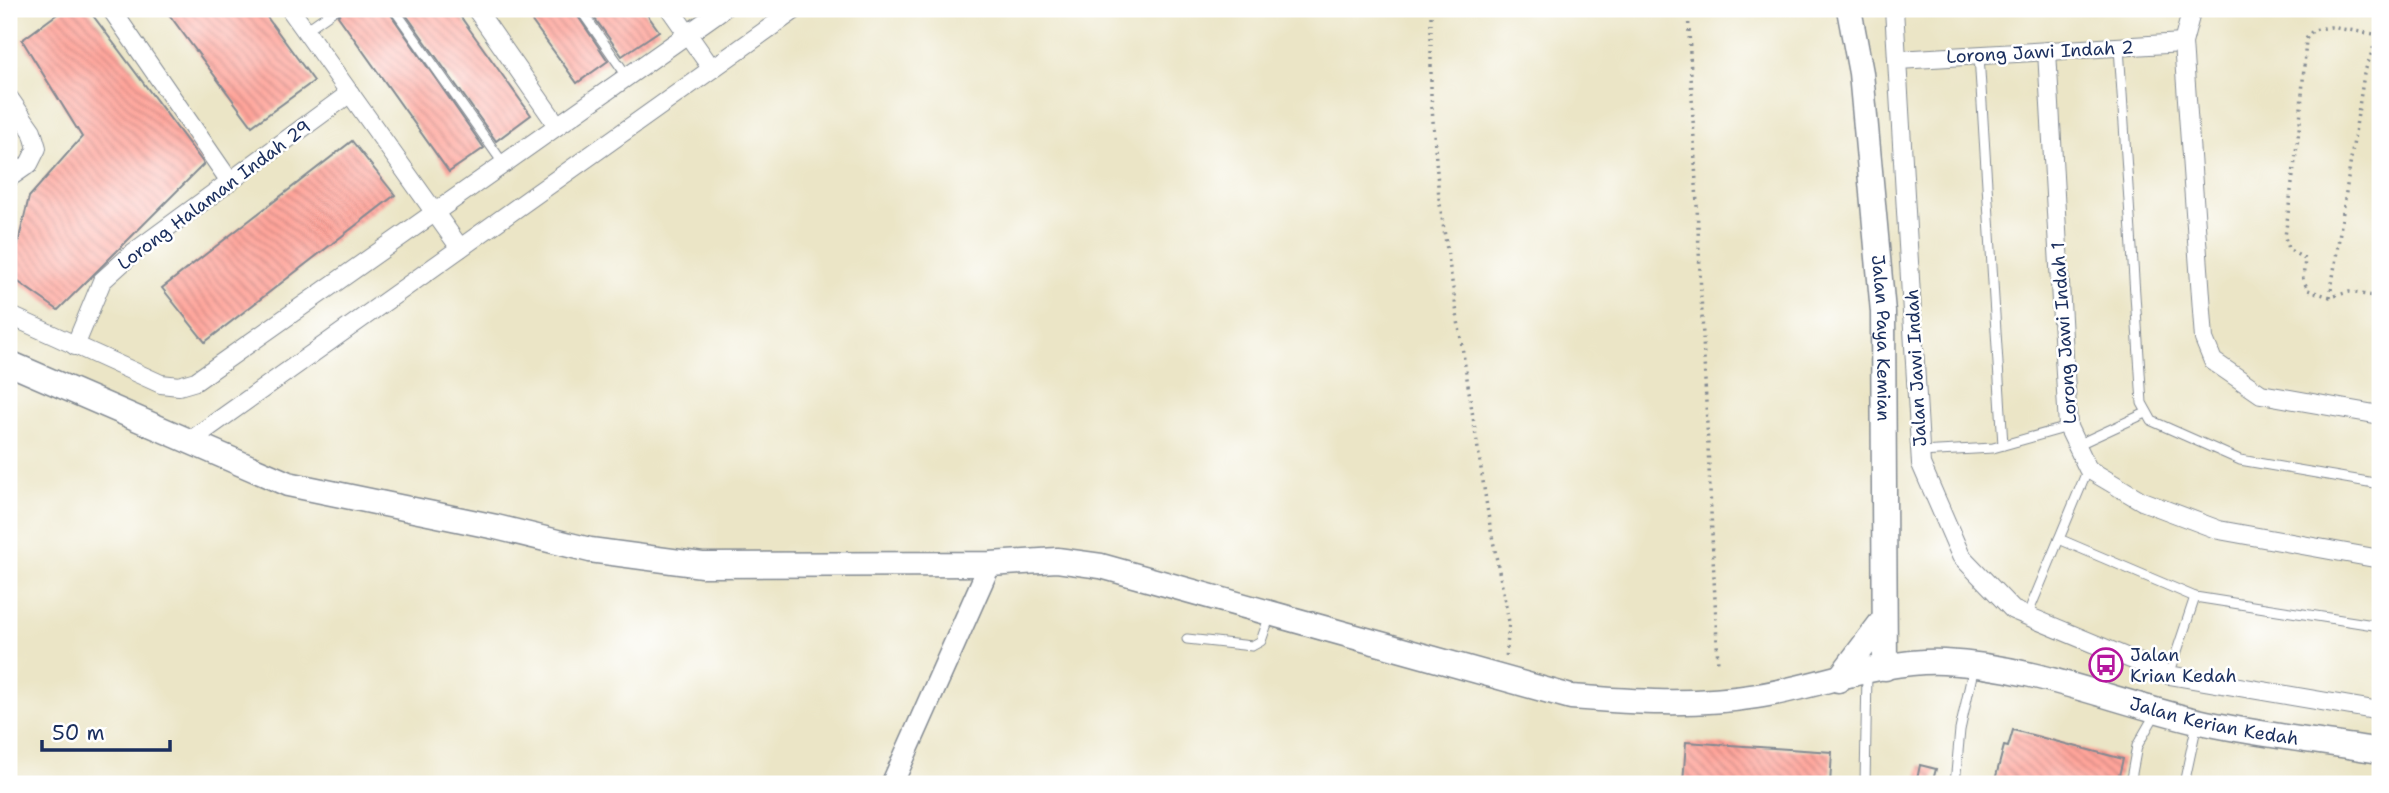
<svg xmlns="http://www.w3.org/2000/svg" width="2389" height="793" font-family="'Shantell Sans',sans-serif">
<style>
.building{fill:url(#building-back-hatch)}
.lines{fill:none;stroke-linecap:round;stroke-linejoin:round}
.service-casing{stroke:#838a92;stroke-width:11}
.minor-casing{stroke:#838a92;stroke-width:20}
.tertiary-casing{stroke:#838a92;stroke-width:24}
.secondary-casing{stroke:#838a92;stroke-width:27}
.path{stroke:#838a92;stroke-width:3.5;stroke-dasharray:2 5;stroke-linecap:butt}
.service{stroke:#fff;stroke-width:9}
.minor{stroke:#fff;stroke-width:18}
.tertiary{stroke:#fff;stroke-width:21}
.secondary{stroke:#fff;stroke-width:24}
.labels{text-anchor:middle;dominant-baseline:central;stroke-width:5;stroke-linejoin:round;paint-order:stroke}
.street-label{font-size:18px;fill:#1b2f5e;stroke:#fff}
.poi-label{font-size:18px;fill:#1b2f5e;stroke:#fff;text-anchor:start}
</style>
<defs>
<pattern id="building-back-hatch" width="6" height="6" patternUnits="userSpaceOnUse" patternTransform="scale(1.75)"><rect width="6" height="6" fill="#ffa49a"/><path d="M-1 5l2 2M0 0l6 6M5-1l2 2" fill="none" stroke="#ce8681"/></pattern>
</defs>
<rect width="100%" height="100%" fill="#fff"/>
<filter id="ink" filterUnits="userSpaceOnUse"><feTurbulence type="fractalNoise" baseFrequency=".0143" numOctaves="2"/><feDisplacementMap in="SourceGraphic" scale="14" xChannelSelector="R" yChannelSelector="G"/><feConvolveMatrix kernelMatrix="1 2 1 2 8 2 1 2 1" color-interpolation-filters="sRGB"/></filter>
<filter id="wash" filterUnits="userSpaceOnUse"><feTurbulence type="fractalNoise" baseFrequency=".00686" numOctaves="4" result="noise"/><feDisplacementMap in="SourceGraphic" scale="28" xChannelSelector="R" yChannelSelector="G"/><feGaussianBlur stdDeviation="1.57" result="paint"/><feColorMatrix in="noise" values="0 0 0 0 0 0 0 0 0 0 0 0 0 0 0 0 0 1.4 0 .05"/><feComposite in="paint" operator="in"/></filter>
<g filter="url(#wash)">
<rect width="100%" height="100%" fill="#ebe5c6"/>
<g id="blocks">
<g class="building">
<polygon points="64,9 88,9 204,164 58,310 10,276 29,197 82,137 22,40"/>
<polygon points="165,9 261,9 314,81 252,126"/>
<polygon points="343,9 387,9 484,148 449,172 338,16"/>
<polygon points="402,9 455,9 531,115 496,141"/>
<polygon points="523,9 573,9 608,61 577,83"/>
<polygon points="588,9 643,9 659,31 622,56"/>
<polygon points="352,141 395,195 205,342 162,288"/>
<polygon points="2013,730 2123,759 2117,784 1994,784 2004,746 2008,747"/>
<polygon points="1686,742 1832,752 1830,784 1686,784 1683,783"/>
<polygon points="1920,765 1936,769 1932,784 1916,784"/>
</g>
</g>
</g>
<g filter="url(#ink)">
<use href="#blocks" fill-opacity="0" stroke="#838a92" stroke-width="2"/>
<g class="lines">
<defs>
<g id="service">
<polyline points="394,9 503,163"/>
<polyline points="580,9 627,76"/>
<polyline points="306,30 336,9"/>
<polyline points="2119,47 2142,403 2152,421 2240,460 2380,484"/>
<polyline points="1979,55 2003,445"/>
<polyline points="2077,445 2146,413"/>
<polyline points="1920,452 1993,448 2068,427"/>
<polyline points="2059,539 2195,597 2380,626"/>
<polyline points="2027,616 2088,469"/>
<polyline points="1187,639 1252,646 1261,641 1270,615"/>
<polyline points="2169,675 2195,597"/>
<polyline points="1865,784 1867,674"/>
<polyline points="1955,784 1960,730 1974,666"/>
<polyline points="2130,784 2137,746 2157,711"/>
<polyline points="2184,784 2197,723"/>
</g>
<g id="minor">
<polyline points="111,9 229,180"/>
<polyline points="290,9 460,248"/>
<polyline points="476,9 557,125"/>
<polyline points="670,9 712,69"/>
<polyline points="1894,9 1921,464 1961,556 2013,610 2169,675 2380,711"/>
<polyline points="2192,9 2183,43 2204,339 2213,361 2261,394 2380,415"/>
<polyline points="2047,51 2068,427 2088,469 2142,501 2219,530 2380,559"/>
<polyline points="1898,60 2183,43"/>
<polyline points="9,98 32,131 37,148 29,164 9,178"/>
<polyline points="9,315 161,384 179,386 196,381 723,9"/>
<polyline points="75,346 102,281 134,252 350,93"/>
<polyline points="191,440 796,9"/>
</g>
<polyline id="tertiary" points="892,784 990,564"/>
<g id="secondary">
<path id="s1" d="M1849 9 1861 73 1883 312 1885 668"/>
<path id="s2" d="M9 363 288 484 496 527 590 550 702 565 990 564 1057 560 1101 566 1571 697C1633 702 1695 706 1757 696 1818 687 1882 659 1944 662 2032 666 2112 701 2197 721 2257 735 2320 741 2380 751"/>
<polyline points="1838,680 1883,620"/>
</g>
</defs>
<use href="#service" class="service-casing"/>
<use href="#minor" class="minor-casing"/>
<use href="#tertiary" class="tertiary-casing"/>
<use href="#secondary" class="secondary-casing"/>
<g class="path">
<polyline points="1431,9 1431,95 1439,198 1489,520 1509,622 1506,660"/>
<polyline points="1688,9 1718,665"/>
<polyline points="2380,35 2330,27 2313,30 2306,39 2300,122 2285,237 2288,249 2305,259 2303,279 2308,290 2330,297 2349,292 2380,297"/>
<polyline points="2330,297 2364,74 2378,35"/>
</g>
<use href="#service" class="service"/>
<use href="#minor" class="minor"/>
<use href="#tertiary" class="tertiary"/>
<use href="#secondary" class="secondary"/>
</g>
</g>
<defs>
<symbol id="bus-ring" viewBox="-11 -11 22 22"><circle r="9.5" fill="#fff" stroke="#b5179e" stroke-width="1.5"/><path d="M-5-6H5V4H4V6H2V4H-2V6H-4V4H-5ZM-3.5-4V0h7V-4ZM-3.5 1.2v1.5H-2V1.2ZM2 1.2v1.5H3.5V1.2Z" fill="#b5179e"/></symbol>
</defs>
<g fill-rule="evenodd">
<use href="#bus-ring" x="2087" y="646" width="38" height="38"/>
</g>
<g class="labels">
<g class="street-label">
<text transform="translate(2040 52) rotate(-3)">Lorong Jawi Indah 2</text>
<text transform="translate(214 195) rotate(-37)">Lorong Halaman Indah 29</text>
<text transform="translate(2064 333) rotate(-94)">Lorong Jawi Indah 1</text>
<text stroke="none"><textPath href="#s1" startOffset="331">Jalan Paya Kemian</textPath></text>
<text transform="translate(1916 368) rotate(-93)">Jalan Jawi Indah</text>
<text stroke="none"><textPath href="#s2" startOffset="2268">Jalan Kerian Kedah</textPath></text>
</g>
<g class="poi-label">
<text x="2130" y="655">Jalan<tspan x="2130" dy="21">Krian Kedah</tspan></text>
</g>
</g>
<rect width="2389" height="793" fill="none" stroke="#fff" stroke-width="35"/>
<path d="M42 740v10h128v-10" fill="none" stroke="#1b2f5e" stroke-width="3.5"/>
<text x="52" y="740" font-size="21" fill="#1b2f5e" stroke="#ffffff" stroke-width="5" paint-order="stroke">50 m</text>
</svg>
